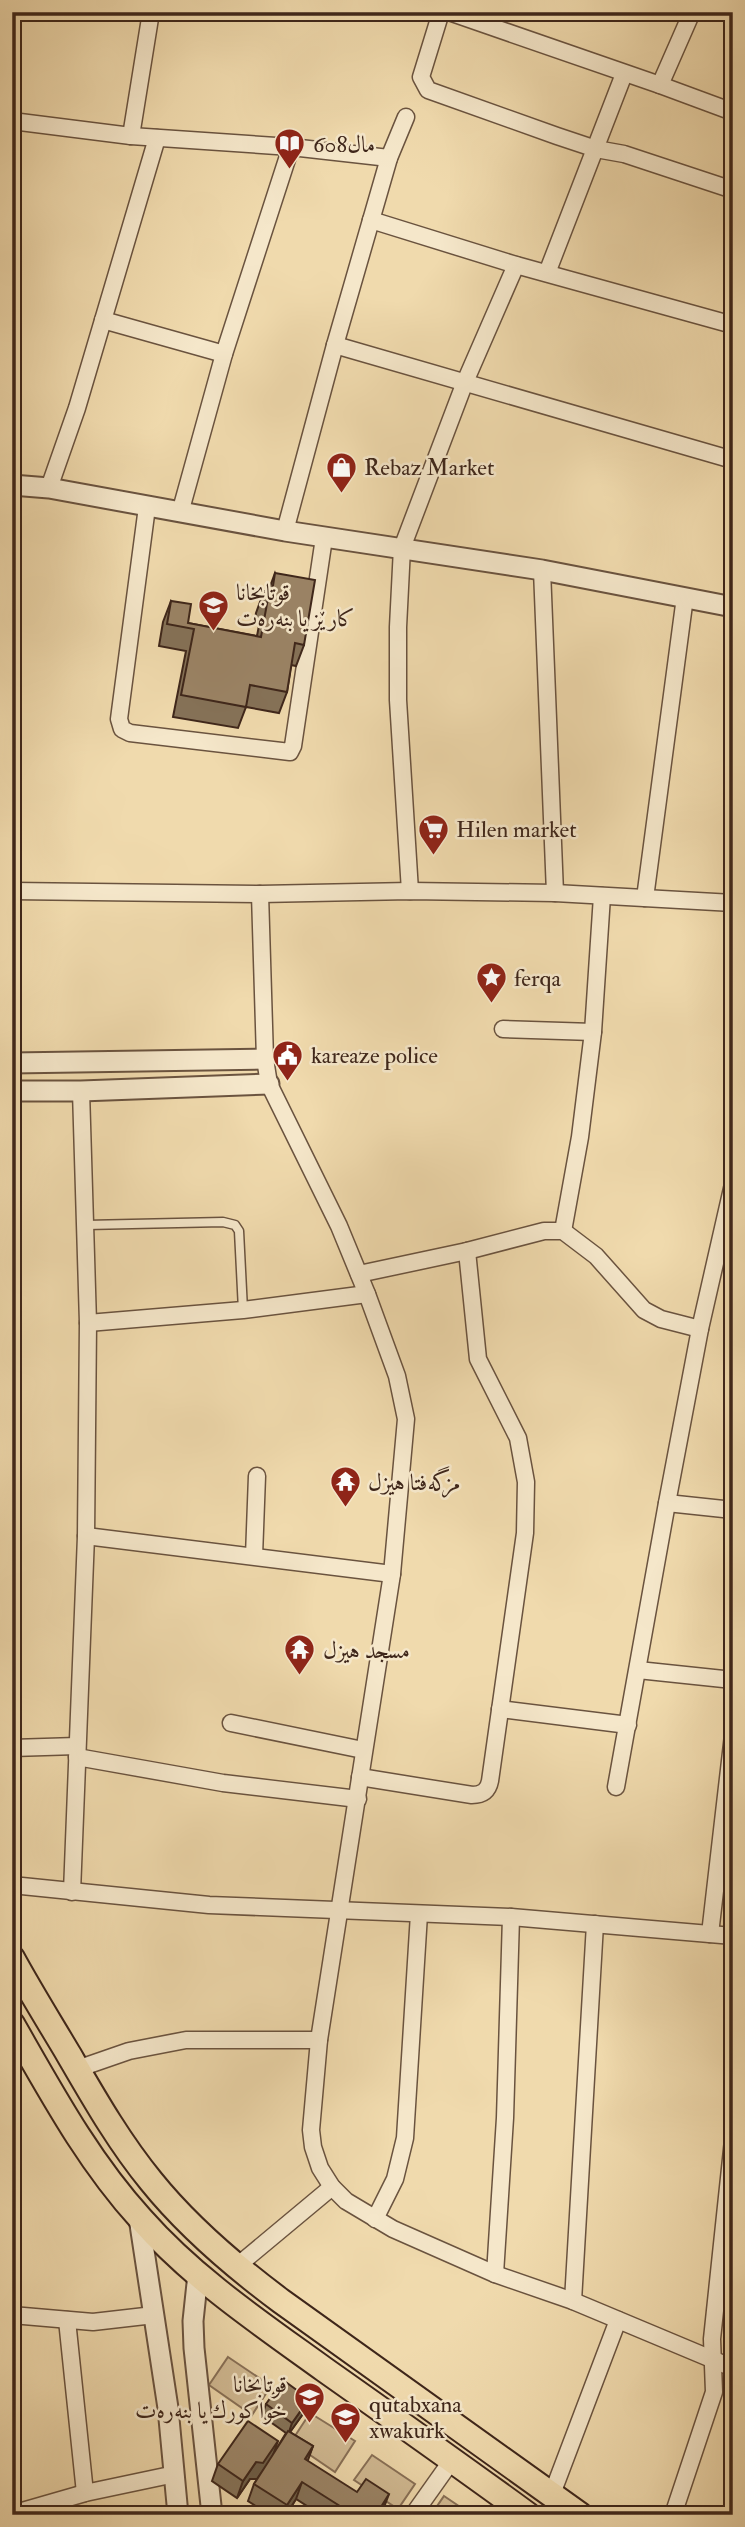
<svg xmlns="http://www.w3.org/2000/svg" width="745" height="2527" font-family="'IM FELL Double Pica',Amiri,serif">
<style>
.green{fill:#d2bb94;stroke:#887057;stroke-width:2}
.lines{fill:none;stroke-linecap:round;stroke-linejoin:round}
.service-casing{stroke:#6a533f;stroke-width:11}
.minor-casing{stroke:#6a533f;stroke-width:19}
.tertiary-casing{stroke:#6a533f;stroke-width:23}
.primary-casing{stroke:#3e261a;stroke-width:28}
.service{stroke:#f5e7ca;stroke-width:8}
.minor{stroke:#f5e7ca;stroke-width:16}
.tertiary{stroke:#f5e7ca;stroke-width:19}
.primary{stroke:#f0daad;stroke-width:24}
.wall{fill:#857258;stroke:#3e261a;stroke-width:2}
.shaded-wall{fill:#6c5c47;stroke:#3e261a;stroke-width:2}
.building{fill:#9b8466;stroke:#3e261a;stroke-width:2}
.labels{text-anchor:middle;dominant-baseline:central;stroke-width:5;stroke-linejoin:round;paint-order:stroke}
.poi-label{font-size:23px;fill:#3e261a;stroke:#f5e7ca;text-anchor:start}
</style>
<rect width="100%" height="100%" fill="#f0daad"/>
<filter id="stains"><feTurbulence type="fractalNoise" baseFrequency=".00286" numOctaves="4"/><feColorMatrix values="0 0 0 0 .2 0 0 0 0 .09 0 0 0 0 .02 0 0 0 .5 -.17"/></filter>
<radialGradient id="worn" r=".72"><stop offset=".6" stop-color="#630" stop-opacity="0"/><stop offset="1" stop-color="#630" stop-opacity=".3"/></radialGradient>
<g class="green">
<polygon points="228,2357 271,2386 252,2415 209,2385"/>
<polygon points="310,2413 355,2441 335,2472 291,2442"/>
<polygon points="372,2455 415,2484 398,2509 354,2480"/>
<polygon points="444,2496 472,2515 431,2515"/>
</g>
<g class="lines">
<defs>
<polyline id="service" points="86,1225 223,1222 235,1225 239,1231 243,1310"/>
<g id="minor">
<polyline points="441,12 421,77 428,90 557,136 596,149 624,154 733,190"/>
<polyline points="449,12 660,85 733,112"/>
<polyline points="660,85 692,12"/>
<polyline points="12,121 131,136 291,147 389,158"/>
<polyline points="131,136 151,12"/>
<polyline points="371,220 516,265 733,325"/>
<polyline points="547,273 624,74"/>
<polyline points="103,320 224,354"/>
<polyline points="335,345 733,460"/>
<polyline points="49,488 77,408 157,138"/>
<polyline points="147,507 119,719 122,729 130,733 290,752 293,746 324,538"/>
<polyline points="180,513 224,354 291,147"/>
<polyline points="285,531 335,345 389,158 406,117"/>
<polyline points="542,570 555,893"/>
<polyline points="12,891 260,894 410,891 555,893 733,903"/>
<polyline points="410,891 398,700 398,627 402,548 465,382 516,265"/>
<polyline points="260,894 265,1059 269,1084 339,1226 367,1294 397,1376 406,1419 392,1574 319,2040 311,2130 313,2147 320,2168 332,2187 346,2201 393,2229 495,2274 573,2301 733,2368"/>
<polyline points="645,898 685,597"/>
<polyline points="503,1029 593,1032"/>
<polyline points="563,1231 580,1137 593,1032 602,896"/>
<polyline points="359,1274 467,1251 544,1231 563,1231 596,1256 644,1310 661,1319 700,1329"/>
<polyline points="88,1323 243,1310 367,1294"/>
<polyline points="667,1503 733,1510"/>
<polyline points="86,1536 392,1574"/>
<polyline points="254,1556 257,1476"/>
<polyline points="638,1670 733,1680"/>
<polyline points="500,1709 628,1725"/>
<polyline points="231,1723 363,1750"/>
<polyline points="12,1748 77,1746"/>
<polyline points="77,1757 223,1783 358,1799"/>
<path d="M360 1777 472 1795C482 1795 488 1791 490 1781L525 1533 526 1482 518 1438 478 1359 467 1251"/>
<polyline points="616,1787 667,1503 700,1329 733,1184"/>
<polyline points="12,1885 209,1905 511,1917 733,1936"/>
<polyline points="72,1892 86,1536 88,1323 81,1091"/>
<polyline points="710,1934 733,1735"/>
<polyline points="77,2069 129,2051 186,2040 319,2040"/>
<polyline points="375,2219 395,2179 405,2138 419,1914"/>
<polyline points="236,2267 332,2187"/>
<polyline points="495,2274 505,2118 511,1917"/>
<polyline points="573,2301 595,1924"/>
<polyline points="12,2315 93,2322 154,2315"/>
<polyline points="67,2320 85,2493"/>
<polyline points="552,2494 618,2320"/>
<polyline points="12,2514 85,2493 175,2474"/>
<polyline points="413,2515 452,2460"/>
<polyline points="673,2515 714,2392 712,2339 733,2140"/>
</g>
<g id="tertiary">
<polyline points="12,485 49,488 285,531 542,570 733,607"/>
<polyline points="12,1063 265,1059"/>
<polyline points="12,1091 81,1091 269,1084"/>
<polyline points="139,2218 168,2408 178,2515"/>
<polyline points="198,2274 193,2321 194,2348 212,2515"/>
</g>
<g id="primary">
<path d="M12 1958C30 1991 50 2023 69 2055 94 2098 119 2142 151 2181 188 2227 234 2266 281 2301L580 2515"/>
<path d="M12 2024C51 2092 88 2161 141 2219 194 2279 260 2323 325 2370 393 2418 461 2466 528 2515"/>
</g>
</defs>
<use href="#service" class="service-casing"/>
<use href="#minor" class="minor-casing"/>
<use href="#tertiary" class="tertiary-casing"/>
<use href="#primary" class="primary-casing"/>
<use href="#service" class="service"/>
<use href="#minor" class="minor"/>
<use href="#tertiary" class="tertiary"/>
<use href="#primary" class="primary"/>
</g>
<g class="wall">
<polygon points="275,573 304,645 296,666 291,665 287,692 279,713 246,707 238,728 173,717 186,651 159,646 163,622 171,601 188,623 257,636 260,620 255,619 256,613 264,591 268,592"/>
<polygon points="309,2399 305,2411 290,2432 313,2446 307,2461 383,2510 380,2515 321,2515 296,2499 286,2515 270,2515 248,2501 254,2484 264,2470 250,2479 237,2498 212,2481 218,2464 272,2456 286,2433 262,2416 266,2404"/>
</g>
<g class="shaded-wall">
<polygon points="309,2399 305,2411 288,2435 292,2423"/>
<polygon points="278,2441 272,2458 257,2479 250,2479 237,2498 243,2481 256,2462"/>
<polygon points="313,2446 307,2463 305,2459"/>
<polygon points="302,2482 296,2499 286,2515 284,2515 287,2505"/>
<polygon points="389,2494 383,2510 380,2515 376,2515"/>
</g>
<g class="building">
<polygon points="275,573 315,580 304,645 295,643 287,692 250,685 246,707 181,695 194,629 167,624 171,601 191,604 188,623 261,637 268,598 263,597 264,591 272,592"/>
<polygon points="283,2380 309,2399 292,2423 266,2404"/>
<polygon points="248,2421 278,2441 263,2463 256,2462 243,2481 218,2464"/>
<polygon points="288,2431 313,2446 305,2459 357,2492 366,2479 389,2494 376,2515 338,2515 343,2508 302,2482 287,2505 254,2484"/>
<polygon points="465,2508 476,2515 461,2515"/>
</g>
<defs>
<symbol id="library-pin" viewBox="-11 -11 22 30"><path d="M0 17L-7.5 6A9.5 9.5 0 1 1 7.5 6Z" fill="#8f2418" stroke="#f5e7ca"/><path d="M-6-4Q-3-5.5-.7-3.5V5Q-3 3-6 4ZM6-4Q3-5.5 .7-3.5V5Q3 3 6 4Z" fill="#fff"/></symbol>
<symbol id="shop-pin" viewBox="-11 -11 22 30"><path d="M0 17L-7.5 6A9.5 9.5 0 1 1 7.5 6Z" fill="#8f2418" stroke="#f5e7ca"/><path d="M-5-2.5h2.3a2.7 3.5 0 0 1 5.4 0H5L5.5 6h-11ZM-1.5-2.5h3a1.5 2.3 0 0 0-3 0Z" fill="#fff"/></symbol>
<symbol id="school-pin" viewBox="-11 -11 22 30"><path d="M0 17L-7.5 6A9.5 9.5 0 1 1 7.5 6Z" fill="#8f2418" stroke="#f5e7ca"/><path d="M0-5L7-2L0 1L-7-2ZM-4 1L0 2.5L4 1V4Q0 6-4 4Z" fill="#fff"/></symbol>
<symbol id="supermarket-pin" viewBox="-11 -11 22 30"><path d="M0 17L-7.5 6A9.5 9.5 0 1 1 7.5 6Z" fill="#8f2418" stroke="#f5e7ca"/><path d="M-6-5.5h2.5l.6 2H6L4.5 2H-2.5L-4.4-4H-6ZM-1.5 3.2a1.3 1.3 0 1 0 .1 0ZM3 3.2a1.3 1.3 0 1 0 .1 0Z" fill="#fff"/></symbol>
<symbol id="sight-pin" viewBox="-11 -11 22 30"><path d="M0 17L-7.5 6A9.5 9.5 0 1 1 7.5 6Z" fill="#8f2418" stroke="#f5e7ca"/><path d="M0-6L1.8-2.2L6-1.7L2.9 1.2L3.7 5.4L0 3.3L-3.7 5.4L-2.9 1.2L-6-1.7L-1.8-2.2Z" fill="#fff"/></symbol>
<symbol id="civic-pin" viewBox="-11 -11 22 30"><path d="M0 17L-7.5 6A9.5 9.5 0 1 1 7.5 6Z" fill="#8f2418" stroke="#f5e7ca"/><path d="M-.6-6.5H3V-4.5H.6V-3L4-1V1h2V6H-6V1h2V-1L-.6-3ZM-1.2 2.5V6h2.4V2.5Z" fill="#fff"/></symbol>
<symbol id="temple-pin" viewBox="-11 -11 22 30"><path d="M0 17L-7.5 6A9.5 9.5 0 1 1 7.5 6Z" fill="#8f2418" stroke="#f5e7ca"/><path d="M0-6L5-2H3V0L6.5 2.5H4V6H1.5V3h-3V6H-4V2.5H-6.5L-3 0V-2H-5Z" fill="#fff"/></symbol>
</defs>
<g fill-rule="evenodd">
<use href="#library-pin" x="272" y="126" width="35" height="47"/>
<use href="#shop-pin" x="324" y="450" width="35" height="47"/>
<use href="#school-pin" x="196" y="588" width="35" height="47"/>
<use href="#supermarket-pin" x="416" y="812" width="35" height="47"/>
<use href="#sight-pin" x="474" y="960" width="35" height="47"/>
<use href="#civic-pin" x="270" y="1038" width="35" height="47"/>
<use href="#temple-pin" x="328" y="1464" width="35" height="47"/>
<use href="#temple-pin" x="282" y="1632" width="35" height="47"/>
<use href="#school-pin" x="292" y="2380" width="35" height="47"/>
<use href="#school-pin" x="328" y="2400" width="35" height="47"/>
</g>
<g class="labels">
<g class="poi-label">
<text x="313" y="144">مال608</text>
<text x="364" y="467">Rebaz Market</text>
<text x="236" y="592">قوتابخانا<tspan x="236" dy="26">کارێز یا بنەرەت</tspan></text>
<text x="456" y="829">Hilen market</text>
<text x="514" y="978">ferqa</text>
<text x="311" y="1055">kareaze police</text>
<text x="368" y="1482">مزگەفتا هیزل</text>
<text x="323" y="1650">مسجد هيزل</text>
<text x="287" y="2384" text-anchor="end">قوتابخانا<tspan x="287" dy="26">خواکورك یا بنەرەت</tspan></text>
<text x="369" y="2404">qutabxana<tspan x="369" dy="26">xwakurk</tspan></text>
</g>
</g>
<rect width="745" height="2527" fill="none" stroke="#f0daad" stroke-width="42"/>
<rect x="14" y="14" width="717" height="2499" fill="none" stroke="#3e261a" stroke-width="3.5"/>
<rect x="21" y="21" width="703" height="2485" fill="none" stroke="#3e261a" stroke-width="2"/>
<rect width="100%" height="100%" filter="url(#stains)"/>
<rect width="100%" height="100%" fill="url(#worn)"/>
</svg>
